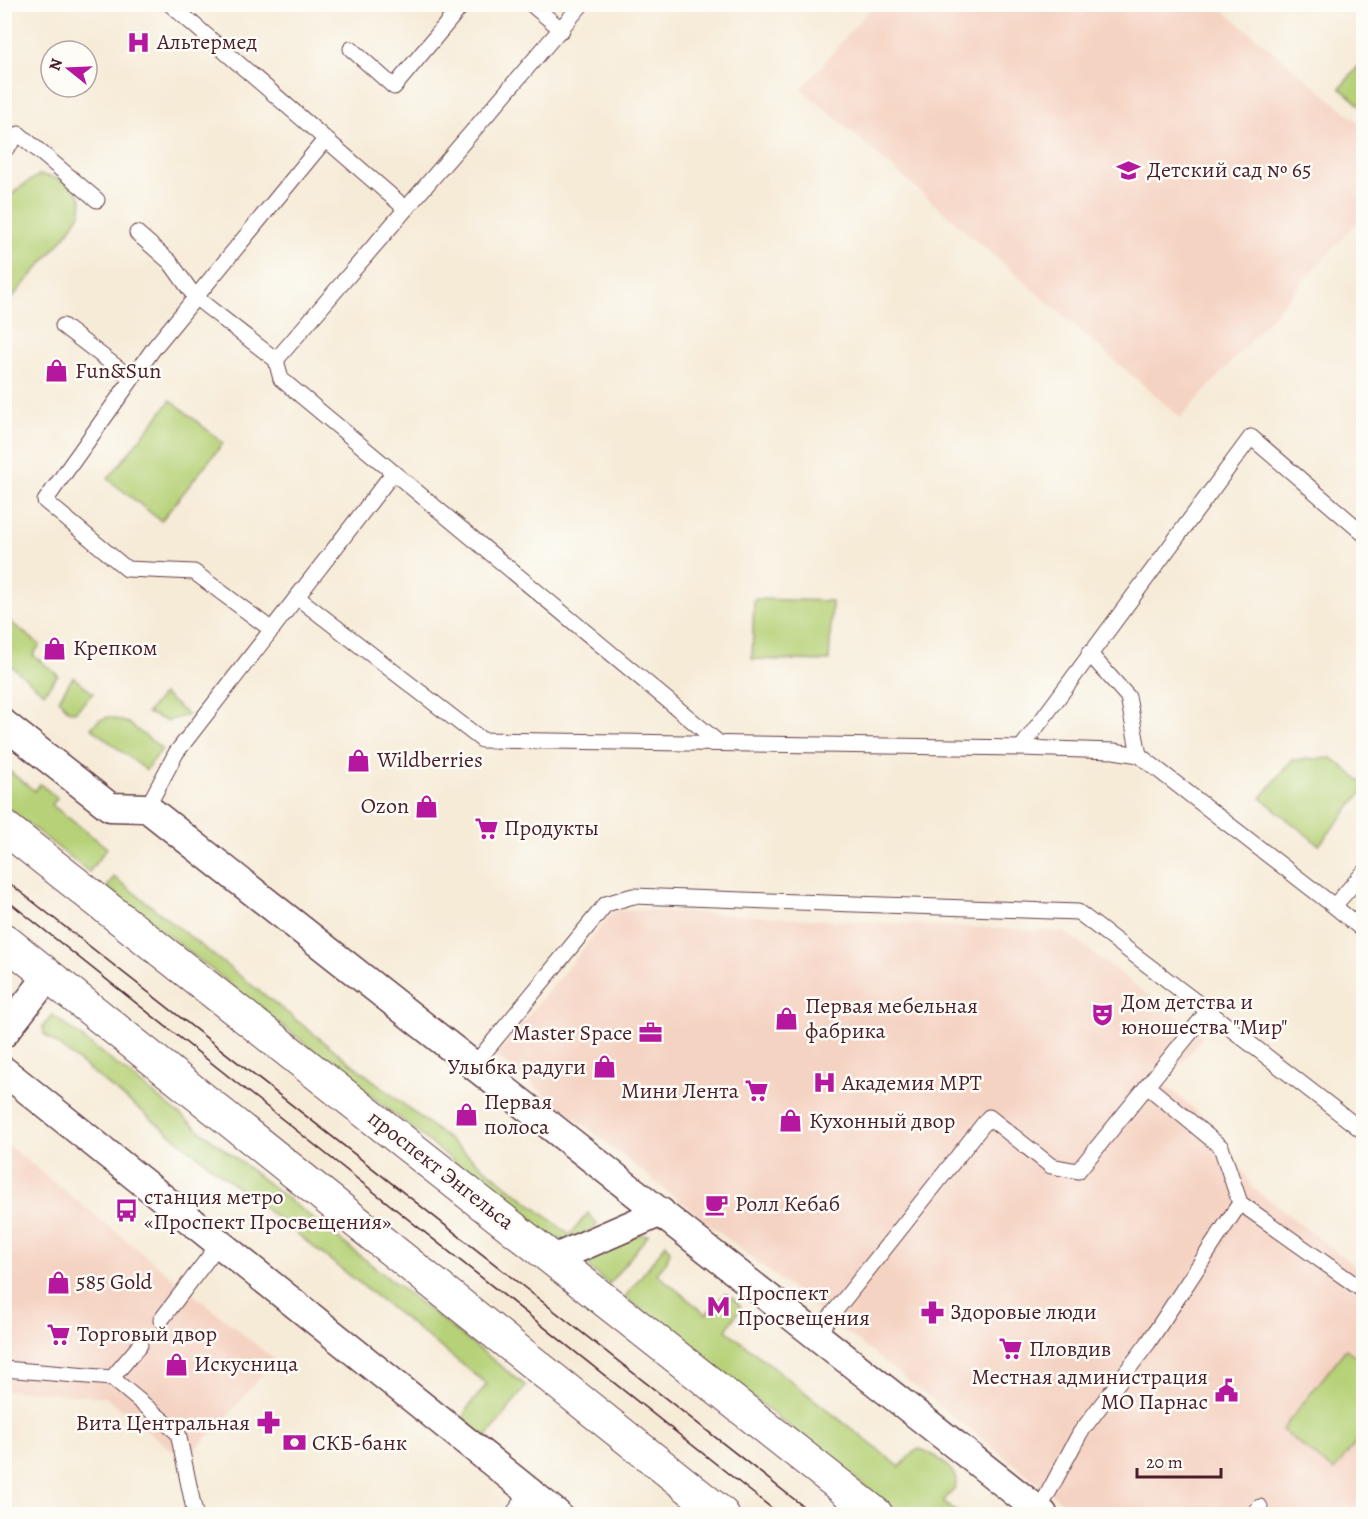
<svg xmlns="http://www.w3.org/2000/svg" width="1368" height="1519" font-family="Alegreya,serif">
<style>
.built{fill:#f5d3c2}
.green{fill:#b6d177;stroke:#807851;stroke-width:1.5}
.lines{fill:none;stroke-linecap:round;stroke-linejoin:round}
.service-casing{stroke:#643e45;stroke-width:17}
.minor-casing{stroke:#643e45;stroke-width:31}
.primary-casing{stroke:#643e45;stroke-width:35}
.service{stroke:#fff;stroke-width:15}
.minor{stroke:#fff;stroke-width:28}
.primary{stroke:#fff;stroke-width:33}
.tram{stroke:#4a1f2b;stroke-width:1.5}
.labels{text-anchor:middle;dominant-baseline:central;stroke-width:5;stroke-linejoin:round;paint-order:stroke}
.poi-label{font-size:22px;fill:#4a1f2b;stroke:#fdfcf7;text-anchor:start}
.street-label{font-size:22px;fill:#4a1f2b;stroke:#fdfcf7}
</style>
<rect width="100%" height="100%" fill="#fdfcf7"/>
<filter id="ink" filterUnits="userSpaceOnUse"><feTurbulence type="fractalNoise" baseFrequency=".0167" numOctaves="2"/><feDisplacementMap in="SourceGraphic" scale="12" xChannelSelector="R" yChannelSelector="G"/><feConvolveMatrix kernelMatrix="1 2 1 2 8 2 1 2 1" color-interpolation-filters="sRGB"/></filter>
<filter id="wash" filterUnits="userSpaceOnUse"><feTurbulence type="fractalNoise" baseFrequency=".008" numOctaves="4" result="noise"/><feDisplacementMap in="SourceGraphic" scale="24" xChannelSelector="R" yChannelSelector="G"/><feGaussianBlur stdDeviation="1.35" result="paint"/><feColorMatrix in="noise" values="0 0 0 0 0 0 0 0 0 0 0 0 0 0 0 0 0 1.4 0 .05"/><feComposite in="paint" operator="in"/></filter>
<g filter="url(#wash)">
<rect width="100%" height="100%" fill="#f6ebd7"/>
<g class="built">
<polygon points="873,5 1217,5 1363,126 1363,215 1181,418 802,89"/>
<polygon points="615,909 1065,932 1203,1036 1164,1084 1214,1126 1253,1188 1363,1272 1363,1496 1349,1514 1077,1514 496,1056"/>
<polygon points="4,1142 274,1359 228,1417 184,1460 105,1397 5,1390"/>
</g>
<g class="green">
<polygon points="1363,61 1363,108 1340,88"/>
<path d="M39 175C57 177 86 185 81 210 78 226 25 282 11 299L5 293V203L16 190Z"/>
<polygon points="171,400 223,443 161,521 108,479"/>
<polygon points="754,599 832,601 829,661 752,659"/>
<polygon points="4,617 40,645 33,655 58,675 44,693 5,661"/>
<polygon points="73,677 93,693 75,712 68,710 59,699"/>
<polygon points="163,694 188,715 167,721 147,713"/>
<polygon points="109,717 128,723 162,749 146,770 91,728 99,720"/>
<polygon points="1332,758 1363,783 1363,791 1319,845 1261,798 1292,760"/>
<polygon points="4,767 35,791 40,784 57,798 52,805 107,848 89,872 5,806"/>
<polygon points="114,877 570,1235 588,1213 597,1224 593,1230 566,1241 548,1236 107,887"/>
<polygon points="53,1015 526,1386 486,1438 468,1425 464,1418 466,1410 487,1384 44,1034 43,1026"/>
<polygon points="640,1234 648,1235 609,1284 590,1269 587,1263 591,1257"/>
<path d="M666 1244 670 1251 667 1260 657 1274 706 1314 725 1294 732 1297 741 1307 726 1330 900 1467 912 1453 919 1449C934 1453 950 1466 957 1479L955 1487 943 1502 959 1514H900L625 1297Z"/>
<polygon points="1346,1349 1363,1362 1363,1433 1334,1471 1282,1430"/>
</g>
</g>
<g filter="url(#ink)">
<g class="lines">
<defs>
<g id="service">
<polyline points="170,4 405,208"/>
<polyline points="531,4 562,30"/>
<polyline points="1363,4 1364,5"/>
<polyline points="351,49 394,87 463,4"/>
<polyline points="4,151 19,134 97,200"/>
<polyline points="137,233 170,262 195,297 276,360 281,379 719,743"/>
<polyline points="63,326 131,378"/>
<polyline points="276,360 582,4"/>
<polyline points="297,597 482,740 1021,748 1114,751 1139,755 1334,906"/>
<polyline points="272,630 194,572 127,569 45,501 154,348 324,141"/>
<polyline points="1089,653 1128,697 1139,755"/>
<polyline points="1021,748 1251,437 1364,534"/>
<polyline points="147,808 176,753 393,473"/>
<polyline points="1364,872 1334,906 1364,931"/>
<polyline points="1208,1011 1364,1132"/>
<polyline points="474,1065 606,904 633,896 1078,912 1208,1011 1078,1171 1051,1166 989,1117 816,1335"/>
<polyline points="1147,1086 1221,1147 1240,1203 1364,1291"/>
<polyline points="161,1320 219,1244"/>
<polyline points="4,1369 112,1378 178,1433 195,1514"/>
<polyline points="112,1378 140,1345"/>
<polyline points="1037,1509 1046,1497 1080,1433 1148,1343 1240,1203"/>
<polyline points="513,1514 529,1492"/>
<polyline points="1254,1514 1260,1507"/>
<polyline points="1363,1514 1364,1514"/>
</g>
<g id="minor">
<polyline points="4,724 110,807 147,808 1043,1514"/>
<polyline points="4,1033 49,975"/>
<polyline points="4,1071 557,1514"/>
<polyline points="553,1259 661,1212"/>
</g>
<g id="primary">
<polyline points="4,827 876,1514"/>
<polyline points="4,940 722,1514"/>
</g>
</defs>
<use href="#service" class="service-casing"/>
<use href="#minor" class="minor-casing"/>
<use href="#primary" class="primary-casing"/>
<use href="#service" class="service"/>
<use href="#minor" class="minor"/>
<use href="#primary" class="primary"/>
<g class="tram">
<polyline points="4,879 813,1514"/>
<polyline points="4,898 779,1514"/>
</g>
</g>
</g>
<defs>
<symbol id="hospital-bare" viewBox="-9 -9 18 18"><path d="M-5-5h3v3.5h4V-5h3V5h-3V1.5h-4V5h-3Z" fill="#b5179e" stroke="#fdfcf7" stroke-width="2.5" paint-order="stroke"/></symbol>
<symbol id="school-bare" viewBox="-9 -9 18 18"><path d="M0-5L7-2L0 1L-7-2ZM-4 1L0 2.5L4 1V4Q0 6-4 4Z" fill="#b5179e" stroke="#fdfcf7" stroke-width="2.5" paint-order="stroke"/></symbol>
<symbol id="shop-bare" viewBox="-9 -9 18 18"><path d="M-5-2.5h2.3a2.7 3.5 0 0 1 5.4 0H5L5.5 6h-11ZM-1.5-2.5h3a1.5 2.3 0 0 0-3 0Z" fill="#b5179e" stroke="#fdfcf7" stroke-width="2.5" paint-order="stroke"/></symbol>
<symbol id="supermarket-bare" viewBox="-9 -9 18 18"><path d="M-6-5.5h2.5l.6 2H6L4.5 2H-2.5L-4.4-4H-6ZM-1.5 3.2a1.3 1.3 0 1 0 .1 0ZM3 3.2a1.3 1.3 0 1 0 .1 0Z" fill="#b5179e" stroke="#fdfcf7" stroke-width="2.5" paint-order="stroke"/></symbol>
<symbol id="theatre-bare" viewBox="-9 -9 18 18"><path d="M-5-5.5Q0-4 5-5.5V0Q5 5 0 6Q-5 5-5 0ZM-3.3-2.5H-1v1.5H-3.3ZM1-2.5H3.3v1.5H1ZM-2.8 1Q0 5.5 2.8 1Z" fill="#b5179e" stroke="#fdfcf7" stroke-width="2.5" paint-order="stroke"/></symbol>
<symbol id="office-bare" viewBox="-9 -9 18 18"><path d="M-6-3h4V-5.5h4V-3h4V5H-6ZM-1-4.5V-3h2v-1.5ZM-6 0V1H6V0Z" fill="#b5179e" stroke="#fdfcf7" stroke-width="2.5" paint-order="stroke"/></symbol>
<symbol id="cafe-bare" viewBox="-9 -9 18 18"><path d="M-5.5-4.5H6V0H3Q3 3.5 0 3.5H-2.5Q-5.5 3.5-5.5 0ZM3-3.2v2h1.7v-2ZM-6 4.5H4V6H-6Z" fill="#b5179e" stroke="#fdfcf7" stroke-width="2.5" paint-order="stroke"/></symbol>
<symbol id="bus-bare" viewBox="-9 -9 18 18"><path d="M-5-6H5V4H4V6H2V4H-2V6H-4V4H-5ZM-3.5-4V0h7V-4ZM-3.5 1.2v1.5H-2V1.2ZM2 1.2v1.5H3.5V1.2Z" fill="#b5179e" stroke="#fdfcf7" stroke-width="2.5" paint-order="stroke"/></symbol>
<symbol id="metro-bare" viewBox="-9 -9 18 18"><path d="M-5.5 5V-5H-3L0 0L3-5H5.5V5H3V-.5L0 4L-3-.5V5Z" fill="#b5179e" stroke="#fdfcf7" stroke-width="2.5" paint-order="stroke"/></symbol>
<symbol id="pharmacy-bare" viewBox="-9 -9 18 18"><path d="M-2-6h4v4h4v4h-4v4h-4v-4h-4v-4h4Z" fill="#b5179e" stroke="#fdfcf7" stroke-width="2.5" paint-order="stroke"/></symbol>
<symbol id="civic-bare" viewBox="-9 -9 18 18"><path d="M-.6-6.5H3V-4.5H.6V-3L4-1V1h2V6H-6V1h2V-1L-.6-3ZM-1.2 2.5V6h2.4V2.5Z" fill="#b5179e" stroke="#fdfcf7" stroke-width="2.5" paint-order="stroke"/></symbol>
<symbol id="bank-bare" viewBox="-9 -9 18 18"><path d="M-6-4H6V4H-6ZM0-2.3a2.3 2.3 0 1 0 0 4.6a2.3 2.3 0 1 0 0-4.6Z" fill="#b5179e" stroke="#fdfcf7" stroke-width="2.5" paint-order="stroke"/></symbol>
</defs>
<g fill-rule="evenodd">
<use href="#hospital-bare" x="122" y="26" width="33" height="33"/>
<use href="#school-bare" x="1112" y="154" width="33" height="33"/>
<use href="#shop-bare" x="40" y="354" width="33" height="33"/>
<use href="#shop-bare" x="38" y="632" width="33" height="33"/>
<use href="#shop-bare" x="342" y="744" width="33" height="33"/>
<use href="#shop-bare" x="410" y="790" width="33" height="33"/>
<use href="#supermarket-bare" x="470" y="812" width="33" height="33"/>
<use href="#theatre-bare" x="1086" y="998" width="33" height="33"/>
<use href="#shop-bare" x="770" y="1002" width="33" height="33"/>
<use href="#office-bare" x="634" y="1016" width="33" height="33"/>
<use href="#shop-bare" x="588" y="1050" width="33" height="33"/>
<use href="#hospital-bare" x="808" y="1066" width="33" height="33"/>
<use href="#supermarket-bare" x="740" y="1074" width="33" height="33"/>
<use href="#shop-bare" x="450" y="1098" width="33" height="33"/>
<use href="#shop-bare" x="774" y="1104" width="33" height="33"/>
<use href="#cafe-bare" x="700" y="1188" width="33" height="33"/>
<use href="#bus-bare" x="110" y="1194" width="33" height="33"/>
<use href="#shop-bare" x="42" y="1266" width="33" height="33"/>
<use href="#metro-bare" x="702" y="1290" width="33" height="33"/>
<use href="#pharmacy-bare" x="916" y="1296" width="33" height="33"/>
<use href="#supermarket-bare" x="42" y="1318" width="33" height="33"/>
<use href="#supermarket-bare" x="994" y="1332" width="33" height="33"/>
<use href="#shop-bare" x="160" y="1348" width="33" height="33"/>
<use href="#civic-bare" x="1210" y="1374" width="33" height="33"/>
<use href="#pharmacy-bare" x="252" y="1406" width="33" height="33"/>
<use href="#bank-bare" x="278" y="1426" width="33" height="33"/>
</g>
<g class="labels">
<g class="poi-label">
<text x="157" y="42">Альтермед</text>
<text x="1147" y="170">Детский сад № 65</text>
<text x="75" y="371">Fun&amp;Sun</text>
<text x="73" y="648">Крепком</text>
<text x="377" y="760">Wildberries</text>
<text x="409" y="806" text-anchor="end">Ozon</text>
<text x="504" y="828">Продукты</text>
<text x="1121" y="1002">Дом детства и<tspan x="1121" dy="25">юношества "Мир"</tspan></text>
<text x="805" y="1006">Первая мебельная<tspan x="805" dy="25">фабрика</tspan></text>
<text x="632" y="1033" text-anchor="end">Master Space</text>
<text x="586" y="1067" text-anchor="end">Улыбка радуги</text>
<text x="842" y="1083">Академия МРТ</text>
<text x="739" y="1091" text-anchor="end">Мини Лента</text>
<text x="484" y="1102">Первая<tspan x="484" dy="25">полоса</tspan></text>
<text x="809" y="1121">Кухонный двор</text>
<text x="144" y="1197">станция метро<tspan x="144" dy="25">«Проспект Просвещения»</tspan></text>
<text x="735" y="1204">Ролл Кебаб</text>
<text x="76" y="1282">585 Gold</text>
<text x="737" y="1293">Проспект<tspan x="737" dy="25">Просвещения</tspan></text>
<text x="950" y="1312">Здоровые люди</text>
<text x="77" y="1334">Торговый двор</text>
<text x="1029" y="1349">Пловдив</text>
<text x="194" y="1364">Искусница</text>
<text x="1208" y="1377" text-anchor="end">Местная администрация<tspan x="1208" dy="25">МО Парнас</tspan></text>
<text x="250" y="1423" text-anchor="end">Вита Центральная</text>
<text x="312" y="1443">СКБ-банк</text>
</g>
<g class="street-label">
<text transform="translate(441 1170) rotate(38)">проспект Энгельса</text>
</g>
</g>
<rect width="1368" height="1519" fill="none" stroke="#fdfcf7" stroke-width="24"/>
<g transform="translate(69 69) rotate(288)"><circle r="28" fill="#fdfcf7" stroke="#b5a4a5" stroke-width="1.5"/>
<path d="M0-4.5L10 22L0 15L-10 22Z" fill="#b5179e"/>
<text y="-9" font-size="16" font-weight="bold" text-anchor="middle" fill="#4a1f2b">N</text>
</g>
<path d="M1137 1468v9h84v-9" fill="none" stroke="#4a1f2b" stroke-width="3"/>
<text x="1146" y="1468" font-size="18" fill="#4a1f2b" stroke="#fdfcf7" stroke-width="4.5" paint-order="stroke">20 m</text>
</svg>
